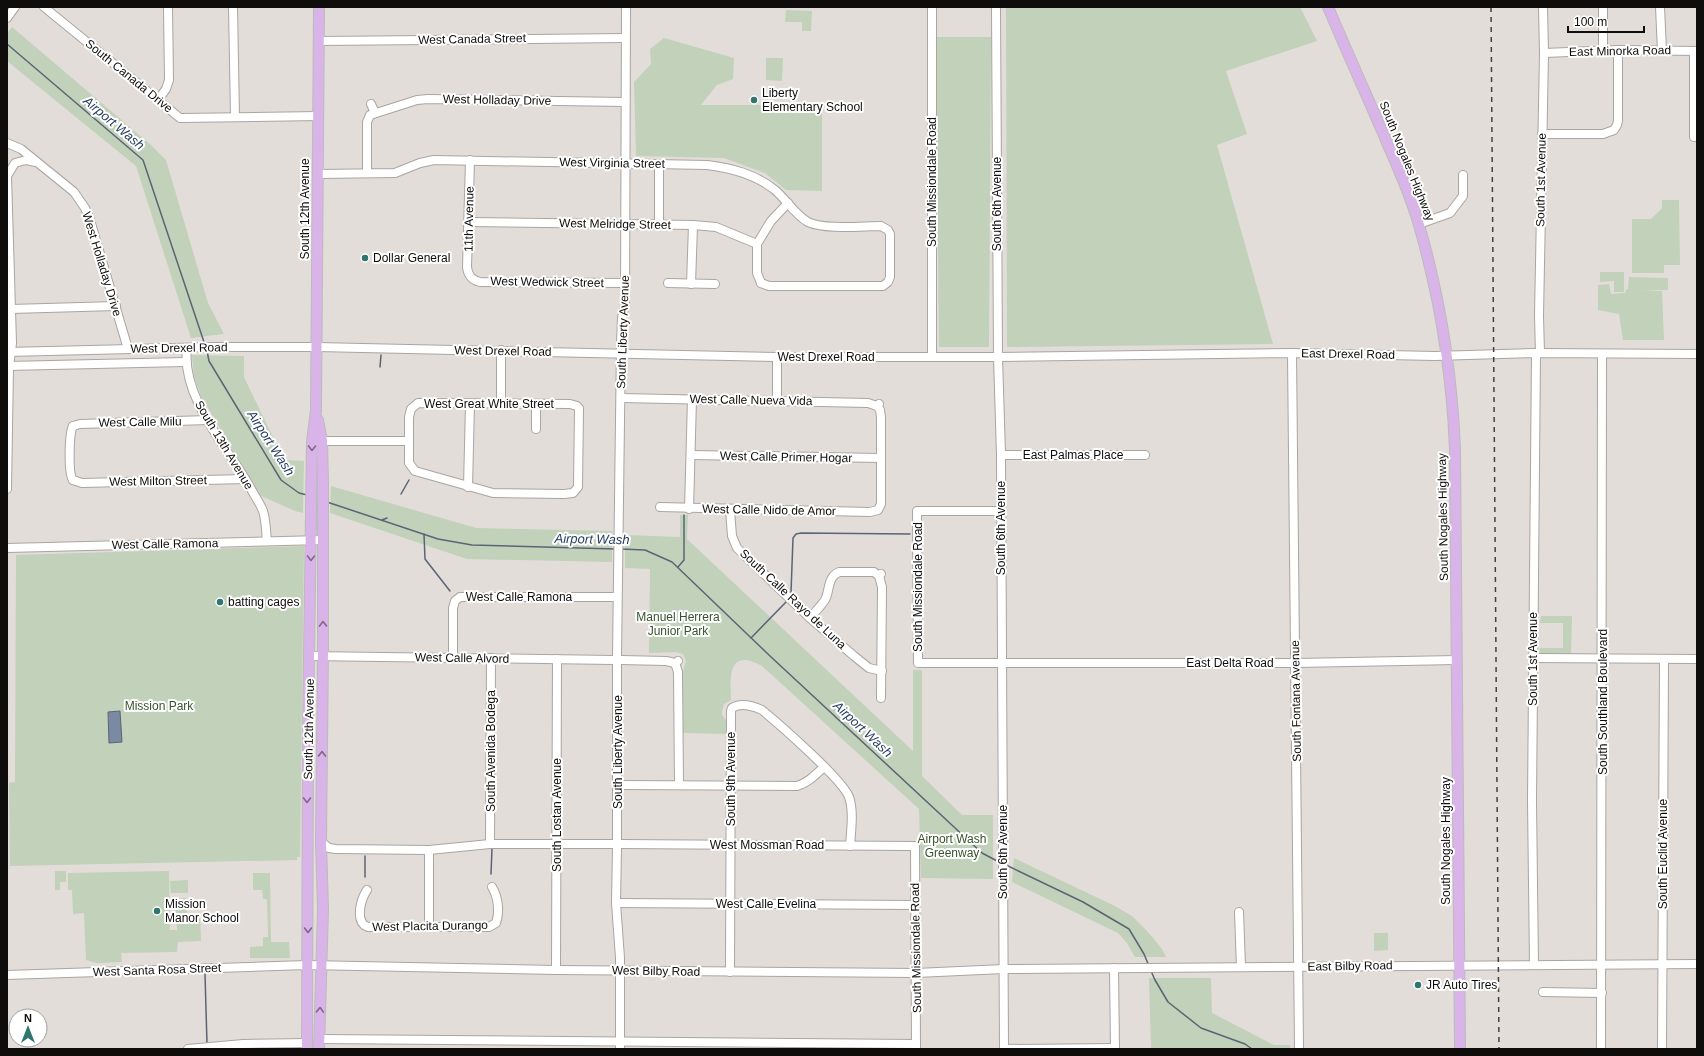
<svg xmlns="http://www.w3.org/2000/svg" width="1704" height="1056" font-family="Helvetica,sans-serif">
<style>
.green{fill:#c2d1ba}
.water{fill:#7b89a2;stroke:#5b6475}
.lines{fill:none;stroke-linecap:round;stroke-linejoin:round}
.stream{stroke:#5b6475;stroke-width:1.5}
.minor-casing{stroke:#aba5a2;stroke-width:10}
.major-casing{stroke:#bcbbbb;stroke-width:12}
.minor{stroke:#fff;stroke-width:8}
.major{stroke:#d9b4e9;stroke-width:10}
.rail{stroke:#43403e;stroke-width:1.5;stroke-dasharray:5 5;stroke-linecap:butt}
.oneway{stroke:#7e6986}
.poi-dot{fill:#2f766f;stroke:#fff;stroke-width:1.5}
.labels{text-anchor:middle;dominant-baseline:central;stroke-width:4;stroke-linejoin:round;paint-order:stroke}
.street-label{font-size:12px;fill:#0f0d0c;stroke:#fff}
.poi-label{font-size:12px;fill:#0f0d0c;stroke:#fff;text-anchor:start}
.park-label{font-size:12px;fill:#38522a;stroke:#fff}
.water-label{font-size:13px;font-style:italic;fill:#263c61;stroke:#fff}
</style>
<rect width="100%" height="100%" fill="#e3ddd9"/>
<g class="green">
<polygon points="1006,7 1300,7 1317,41 1226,71 1247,134 1217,145 1273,344 1007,347"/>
<polygon points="786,10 812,11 811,31 802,31 802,22 785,22"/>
<polygon points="12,27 152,146 166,160 208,303 224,334 191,338 136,166 7,61 7,34"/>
<polygon points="936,37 991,37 989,347 939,347"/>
<polygon points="664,38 734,58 733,79 717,85 701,105 822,105 822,191 786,190 765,173 724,158 636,156 634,82 651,64 650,49"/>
<polygon points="766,58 783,58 782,81 766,80"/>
<polygon points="1662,200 1679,200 1680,265 1664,265 1664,273 1632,273 1632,219 1651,219 1662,208"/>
<polygon points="1600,272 1624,272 1624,292 1614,292 1614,281 1600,282"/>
<polygon points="1629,277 1668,278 1668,290 1642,290 1662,291 1664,340 1623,340 1619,314 1598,310 1598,285 1609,284 1611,294 1625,293 1626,290 1628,289"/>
<polygon points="192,355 244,356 244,377 284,460 304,461 303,513 295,511 259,495 201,396 194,376"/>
<polygon points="331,486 476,528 612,531 612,562 467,559 330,513"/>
<path d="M680 515H688L687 539 913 751V670H922V776L962 815H993V879L921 878 919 809 762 666C728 647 730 677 731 700L724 704 722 711V715L726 720 727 734 682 733 683 671 686 661 683 654 676 652 649 653 650 569 625 568V535L680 537Z"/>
<polygon points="304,546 300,857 297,857 297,860 10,866 9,783 15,782 16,555"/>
<polygon points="1541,616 1572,616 1571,655 1539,656 1540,648 1563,648 1563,623 1540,623"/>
<polygon points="1014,858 1115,906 1132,916 1148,932 1162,949 1166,957 1135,957 1127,943 1118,933 1012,882"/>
<polygon points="55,871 66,871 66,882 60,882 60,890 55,890"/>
<polygon points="169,871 170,930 177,930 175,899 186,898 187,915 200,915 201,941 178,942 177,952 121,953 122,962 97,963 86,960 84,913 73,914 72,890 68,890 68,873"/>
<polygon points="253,873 270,873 271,942 289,942 290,958 250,958 250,947 263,946 263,937 268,937 267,899 263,899 262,890 253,890"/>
<polygon points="188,880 188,893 171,893 170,881"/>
<polygon points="1374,933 1388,933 1388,950 1374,951"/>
<polygon points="1149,978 1211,978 1212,1013 1274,1045 1290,1045 1290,1049 1151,1048"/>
</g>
<polygon class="water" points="120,711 122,742 109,743 108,712"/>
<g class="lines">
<g class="stream">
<polyline points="7,44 143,160 205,345"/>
<polyline points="207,351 209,361 281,480 299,493 307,495"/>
<polyline points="380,367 381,355"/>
<polyline points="401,494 409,480"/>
<polyline points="327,502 438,539 472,545 615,549"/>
<polyline points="382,520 387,518"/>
<polyline points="424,534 425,559 450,591"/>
<polyline points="621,549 645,550 672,562 770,656 982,853 999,862"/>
<polyline points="678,567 684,560 684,515"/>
<polyline points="791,593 793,538 796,534 801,533 910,534"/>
<polyline points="751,638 787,601"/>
<polyline points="365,856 365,877"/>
<polyline points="1006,865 1083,902 1129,929 1144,954 1149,966"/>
<polyline points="491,874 492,848"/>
<polyline points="1151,971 1155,980 1168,1002 1201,1028 1245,1044 1252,1049"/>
<polyline points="205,974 207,1044"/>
</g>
<defs>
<g id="minor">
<polyline points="44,7 180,118 319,116"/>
<polyline points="233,7 235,117"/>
<polyline points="932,7 932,357"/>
<polyline points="996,7 998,357 1001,455 1004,1049"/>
<polyline points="1603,7 1603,50"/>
<polyline points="1660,7 1662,51"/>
<polyline points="7,18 15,7"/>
<polyline points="319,41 625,38"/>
<polyline points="1694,51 1694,137"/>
<polyline points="1544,53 1618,50 1697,51"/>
<polyline points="158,100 166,89 169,80 168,7"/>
<polyline points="371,104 375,113"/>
<polyline points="1542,134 1603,134 1614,130 1617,125 1618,121 1618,50"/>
<polyline points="7,143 21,149 74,192 85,208 90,220 128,349"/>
<path d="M470 160 467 267C468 276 472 280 480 282L625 283"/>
<polyline points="367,173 367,122 370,115 417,100 428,99 625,102"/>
<path d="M318 174 395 173 420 163 434 160 707 165C732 168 755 174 775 190 786 199 795 215 808 222 825 230 862 226 881 226L888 230 890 234V277L888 282 883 286H769L761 283"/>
<polyline points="7,176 12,343 9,367 7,489"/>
<polyline points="7,176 15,163 26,160 36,162"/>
<polyline points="469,222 693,225 716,227 757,244"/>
<polyline points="1419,224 1450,213 1463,196 1463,175"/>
<polyline points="659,225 659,164"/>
<polyline points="668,283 715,284"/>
<polyline points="761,283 757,273 757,244 771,221 788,203"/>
<polyline points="691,284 693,225"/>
<polyline points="11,309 116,306"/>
<path d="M187 348C181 397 227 447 250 487 254 495 260 503 263 511 266 520 266 532 267 541"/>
<polyline points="501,350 501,404"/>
<polyline points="7,352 214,347 317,347 777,357 998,357 1292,353 1435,356 1536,353 1697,354"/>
<polyline points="1292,353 1299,1049"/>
<polyline points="1540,353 1539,316 1544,53 1543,7"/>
<polyline points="777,357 777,400"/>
<polyline points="7,366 185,362"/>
<polyline points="621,398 868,403 877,406 879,404"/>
<polygon points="418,403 570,404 577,406 579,408 578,487 573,493 564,494 493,493 415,471 409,463 409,417 411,409"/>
<polyline points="73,426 80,424 208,420"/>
<polyline points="536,429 536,404"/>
<polyline points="322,441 409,441"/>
<polyline points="691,455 881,458"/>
<polyline points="1001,455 1145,455"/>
<polyline points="73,480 82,483 245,479"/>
<path d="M73 480C68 474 69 433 73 426"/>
<polyline points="468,487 470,404"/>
<polyline points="660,507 870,512 878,510 881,504 881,417 880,410 877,406"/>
<polyline points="689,509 692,399"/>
<polyline points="730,510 732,536 737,548 810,618 854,656 869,668 882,671"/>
<polyline points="1001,511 917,511 918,663 1296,663 1457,660"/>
<polyline points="7,548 322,540"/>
<polyline points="879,576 882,587 881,698"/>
<path d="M810 618C815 612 821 606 825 600 830 591 827 577 839 572H874L879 576 881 574"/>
<polyline points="309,656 614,660"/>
<polyline points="617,657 621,342 622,318 625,304 626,7"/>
<polyline points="453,658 453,608 455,601 460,597 617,597"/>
<polyline points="1533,658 1697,659"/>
<polyline points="621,660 666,661 675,663 678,661"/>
<polyline points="675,663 678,672 679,785"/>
<polyline points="617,664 617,841"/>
<path d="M618 785 797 786C809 782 815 775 824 767"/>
<polyline points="321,842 329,848 336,849 429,850 490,844 613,844"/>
<polyline points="490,844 491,658"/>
<polyline points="620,844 915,846 916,1048"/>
<polyline points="617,848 616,903 620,958 620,1049"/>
<polyline points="429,850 429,927"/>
<path d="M367 890C361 899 356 917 364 925L368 927H489L496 923C500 911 498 897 492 887"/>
<polyline points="616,903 915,905"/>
<polyline points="1239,912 1241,967"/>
<polyline points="1534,965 1532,801 1536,353"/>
<polyline points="1114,968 1115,1049"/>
<polyline points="556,970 557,659"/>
<path d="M730 972 731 711 732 708C741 702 753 706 762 710 779 724 843 780 849 797 854 811 851 831 850 846"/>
<polyline points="7,975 307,965 556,970 916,973 1004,969 1697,964"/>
<polyline points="1543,992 1602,993"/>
<polyline points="319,1039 916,1044"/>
<polyline points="188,1049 243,1044 307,1043"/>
<polyline points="1004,1049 1115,1048"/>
<polyline points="1601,1049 1602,354"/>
<polyline points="1662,1049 1664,659"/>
</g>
<g id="major">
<path d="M1328 7C1347 52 1367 96 1386 140 1398 168 1411 196 1419 225 1440 298 1452 374 1455 449L1460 1049"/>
<polyline points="318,420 322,441 323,483 323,650 321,842 323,909 319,1049"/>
<polyline points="307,1049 308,730 312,442 316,410 319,7"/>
</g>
</defs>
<use href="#minor" class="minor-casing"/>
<use href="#major" class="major-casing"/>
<use href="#minor" class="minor"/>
<use href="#major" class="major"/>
<polyline class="rail" points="1491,7 1499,1049"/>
</g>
<defs><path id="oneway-chevron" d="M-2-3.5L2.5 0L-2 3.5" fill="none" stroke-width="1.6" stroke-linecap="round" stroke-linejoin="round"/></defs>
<g class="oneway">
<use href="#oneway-chevron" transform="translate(312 448) rotate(91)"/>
<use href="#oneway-chevron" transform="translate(311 558) rotate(91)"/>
<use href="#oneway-chevron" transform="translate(323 624) rotate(-91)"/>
<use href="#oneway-chevron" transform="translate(322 754) rotate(-89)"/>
<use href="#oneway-chevron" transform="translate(307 800) rotate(90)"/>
<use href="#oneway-chevron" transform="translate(308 930) rotate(90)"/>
<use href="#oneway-chevron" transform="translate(320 1010) rotate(-88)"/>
</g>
<g class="poi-dot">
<circle cx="754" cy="100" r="4"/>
<circle cx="365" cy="258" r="4"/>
<circle cx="220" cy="602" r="4"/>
<circle cx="157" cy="911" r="4"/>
<circle cx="1418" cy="985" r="4"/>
</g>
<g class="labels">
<g class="street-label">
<text transform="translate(472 39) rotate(-1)">West Canada Street</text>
<text transform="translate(1620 51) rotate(-1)">East Minorka Road</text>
<text transform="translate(129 76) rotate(39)">South Canada Drive</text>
<text transform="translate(497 100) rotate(1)">West Holladay Drive</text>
<text transform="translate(1407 161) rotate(68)">South Nogales Highway</text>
<text transform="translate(612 163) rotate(1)">West Virginia Street</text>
<text transform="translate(1541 180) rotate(-89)">South 1st Avenue</text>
<text transform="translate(932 182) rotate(-90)">South Missiondale Road</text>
<text transform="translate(997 204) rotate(-90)">South 6th Avenue</text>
<text transform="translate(305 209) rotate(-90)">South 12th Avenue</text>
<text transform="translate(469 219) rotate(-89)">11th Avenue</text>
<text transform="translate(615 224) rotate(1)">West Melridge Street</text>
<text transform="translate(102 264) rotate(73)">West Holladay Drive</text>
<text transform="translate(547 282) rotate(1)">West Wedwick Street</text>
<text transform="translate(623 332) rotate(-88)">South Liberty Avenue</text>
<text transform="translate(179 348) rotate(-1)">West Drexel Road</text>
<text transform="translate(503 351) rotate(1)">West Drexel Road</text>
<text transform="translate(1348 354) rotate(1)">East Drexel Road</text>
<text x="826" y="357">West Drexel Road</text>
<text transform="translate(751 400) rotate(1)">West Calle Nueva Vida</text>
<text x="489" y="404">West Great White Street</text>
<text transform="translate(140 422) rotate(-1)">West Calle Milu</text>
<text transform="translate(224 445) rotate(59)">South 13th Avenue</text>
<text x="1073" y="455">East Palmas Place</text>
<text transform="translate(786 457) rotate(1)">West Calle Primer Hogar</text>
<text transform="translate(158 481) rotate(-1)">West Milton Street</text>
<text transform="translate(769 510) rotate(1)">West Calle Nido de Amor</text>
<text transform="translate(1443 517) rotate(-91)">South Nogales Highway</text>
<text transform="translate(1001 528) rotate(-90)">South 6th Avenue</text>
<text transform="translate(165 544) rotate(-1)">West Calle Ramona</text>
<text transform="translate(918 587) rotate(-90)">South Missiondale Road</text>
<text x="519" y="597">West Calle Ramona</text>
<text transform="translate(793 599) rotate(43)">South Calle Rayo de Luna</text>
<text transform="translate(462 658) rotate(1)">West Calle Alvord</text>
<text transform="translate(1533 659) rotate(-90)">South 1st Avenue</text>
<text x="1230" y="663">East Delta Road</text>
<text transform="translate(1296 701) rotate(-91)">South Fontana Avenue</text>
<text transform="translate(1603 702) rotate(-90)">South Southland Boulevard</text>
<text transform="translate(309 729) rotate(-89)">South 12th Avenue</text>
<text transform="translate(491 751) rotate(-90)">South Avenida Bodega</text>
<text transform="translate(618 752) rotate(-90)">South Liberty Avenue</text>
<text transform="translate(731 779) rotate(-90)">South 9th Avenue</text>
<text transform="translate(557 815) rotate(-90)">South Lostan Avenue</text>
<text transform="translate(1446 841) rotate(-90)">South Nogales Highway</text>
<text x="767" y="845">West Mossman Road</text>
<text transform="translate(1003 852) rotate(-90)">South 6th Avenue</text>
<text transform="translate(1663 854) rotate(-90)">South Euclid Avenue</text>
<text x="766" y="904">West Calle Evelina</text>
<text transform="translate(430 926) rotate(-1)">West Placita Durango</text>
<text transform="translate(916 948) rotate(-91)">South Missiondale Road</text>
<text transform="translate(1350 966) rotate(-1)">East Bilby Road</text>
<text transform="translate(157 970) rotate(-2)">West Santa Rosa Street</text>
<text transform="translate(656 971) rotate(1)">West Bilby Road</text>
</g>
<g class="poi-label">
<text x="762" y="93">Liberty<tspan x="762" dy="14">Elementary School</tspan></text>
<text x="373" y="258">Dollar General</text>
<text x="228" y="602">batting cages</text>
<text x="165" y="904">Mission<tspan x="165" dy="14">Manor School</tspan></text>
<text x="1426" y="985">JR Auto Tires</text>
</g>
<g class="park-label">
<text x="678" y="617">Manuel Herrera<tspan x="678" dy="14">Junior Park</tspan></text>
<text x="159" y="706">Mission Park</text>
<text x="952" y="839">Airport Wash<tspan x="952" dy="14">Greenway</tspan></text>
</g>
<g class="water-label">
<text transform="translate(114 123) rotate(40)">Airport Wash</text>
<text transform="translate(271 443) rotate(57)">Airport Wash</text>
<text transform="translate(592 539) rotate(1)">Airport Wash</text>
<text transform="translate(863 729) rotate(43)">Airport Wash</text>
</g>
</g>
<rect width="1704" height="1056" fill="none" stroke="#0f0d0c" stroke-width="16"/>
<g transform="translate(28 1028)"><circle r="19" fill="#ffffff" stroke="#9f9e9e"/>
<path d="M0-3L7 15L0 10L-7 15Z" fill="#2f766f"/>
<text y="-6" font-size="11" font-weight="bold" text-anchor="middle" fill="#0f0d0c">N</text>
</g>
<path d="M1568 26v6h76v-6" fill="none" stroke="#0f0d0c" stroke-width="2"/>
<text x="1574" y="26" font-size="12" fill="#0f0d0c" stroke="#ffffff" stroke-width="3" paint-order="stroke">100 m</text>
</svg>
